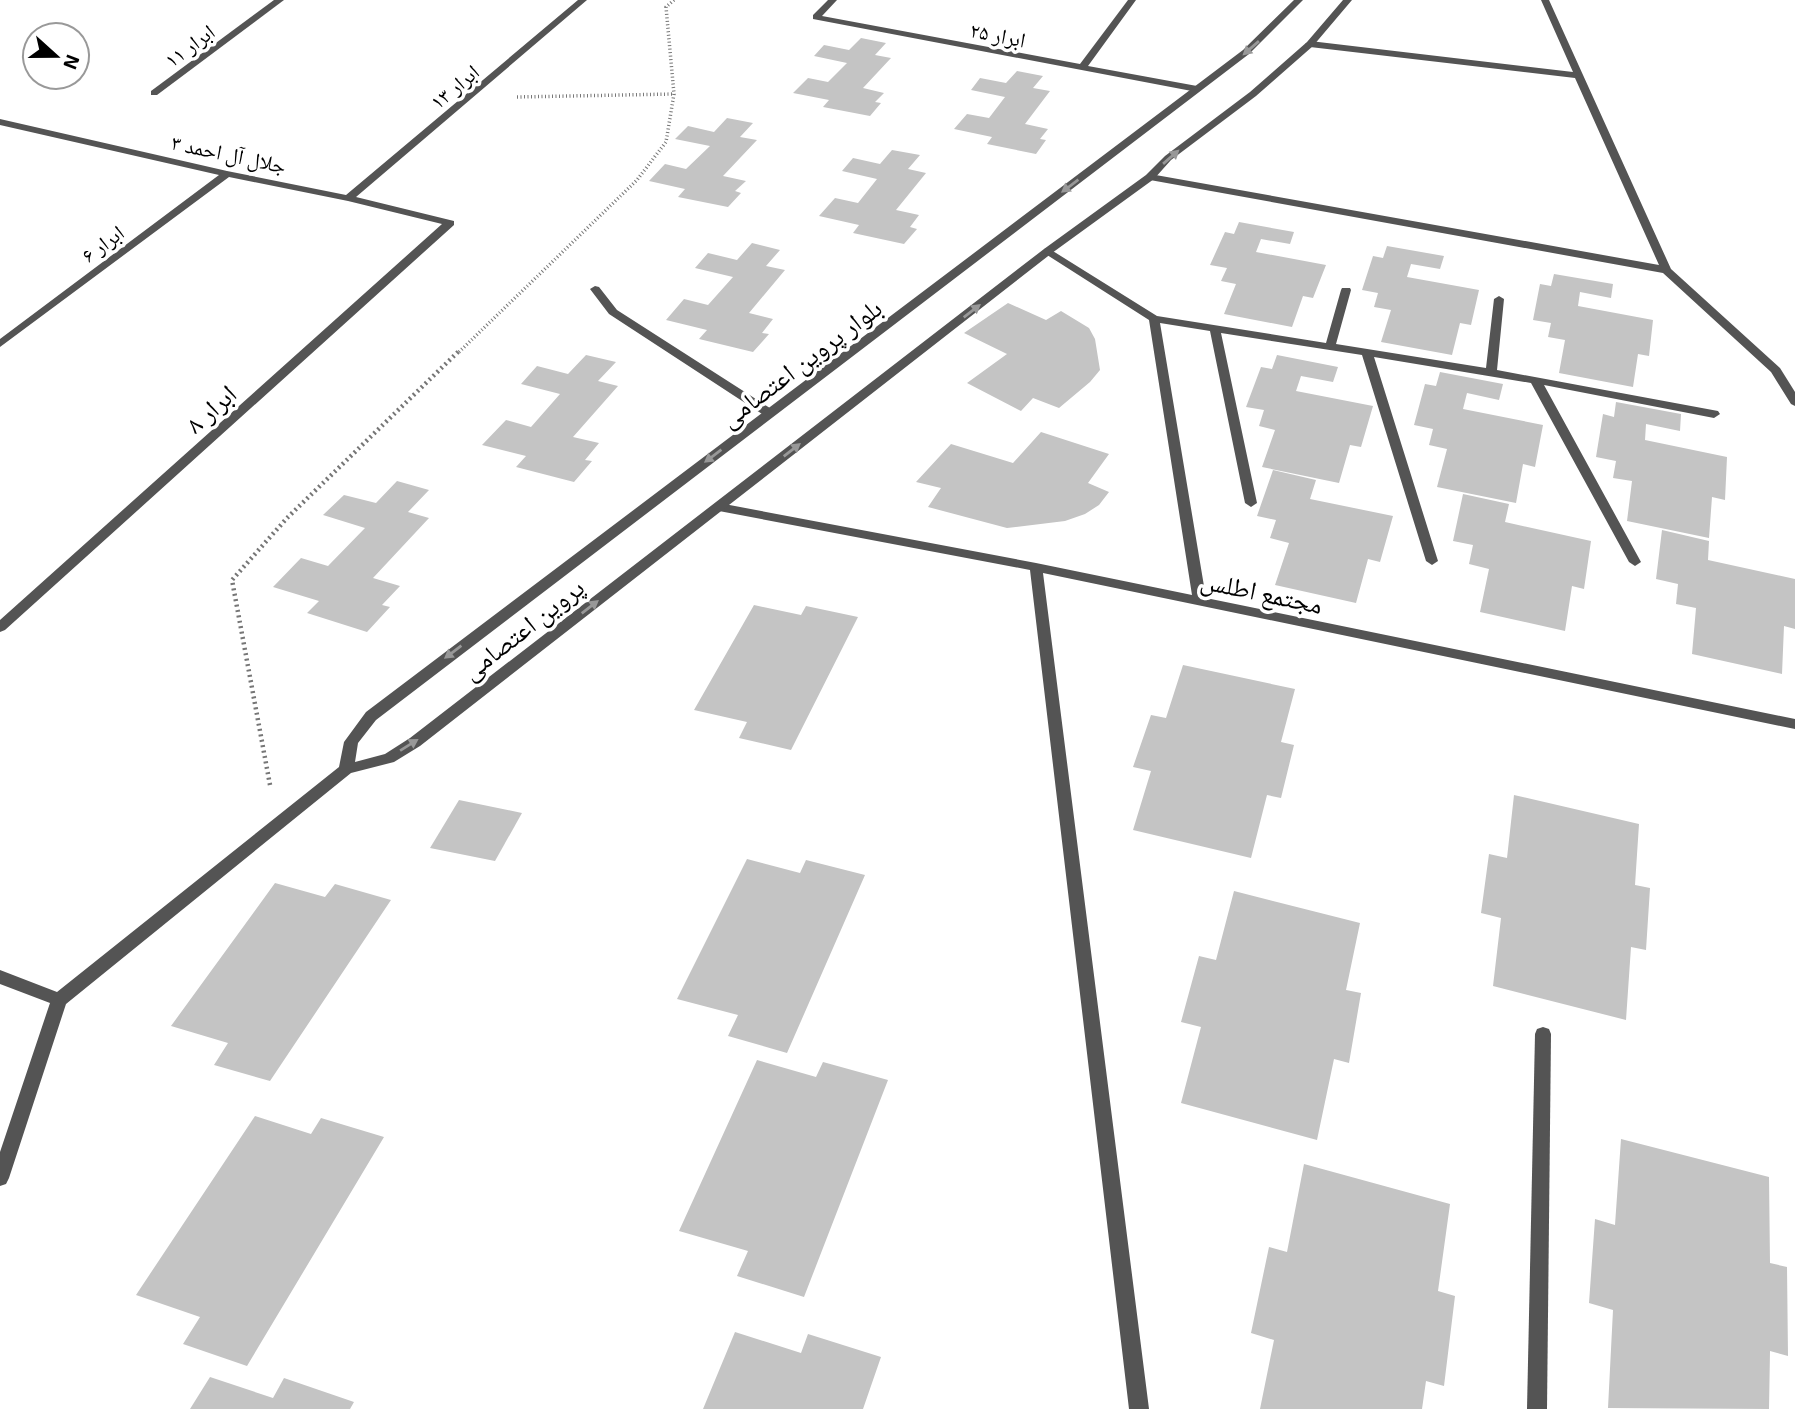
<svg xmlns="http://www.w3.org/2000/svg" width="1795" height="1409" font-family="'Exo 2','Noto Naskh Arabic',sans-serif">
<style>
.building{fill:#c4c4c4}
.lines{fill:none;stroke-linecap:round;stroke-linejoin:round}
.path-far1{stroke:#767676;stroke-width:3.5;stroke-dasharray:1 2.5;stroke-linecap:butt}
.path{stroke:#767676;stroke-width:4.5;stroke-dasharray:2 3.5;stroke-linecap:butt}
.minor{fill:#545454;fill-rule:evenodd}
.tertiary{fill:#545454;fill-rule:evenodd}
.oneway{fill:#989898}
.labels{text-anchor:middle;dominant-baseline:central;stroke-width:7;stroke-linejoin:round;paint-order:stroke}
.far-street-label{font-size:21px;fill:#000;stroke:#fff}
.street-label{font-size:26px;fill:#000;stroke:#fff}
</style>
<rect width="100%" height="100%" fill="#fff"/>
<g class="building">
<path d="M861,38L886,43L875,55L891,58L863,88L884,93L875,102L881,103L870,116L823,107L829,100L793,93L808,78L828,82L847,63L814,56L824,45L849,50Z"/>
<path d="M1017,71L1043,76L1033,88L1050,91L1025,124L1048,129L1040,139L1046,140L1036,154L987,144L992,137L954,129L967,114L989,118L1005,97L971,90L980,78L1006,83Z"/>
<path d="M727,118L753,123L740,137L757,140L723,176L746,181L735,191L741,193L728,207L678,197L685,189L649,181L665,164L686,169L710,146L675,139L688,126L714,132Z"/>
<path d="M892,150L920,155L908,169L926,173L896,210L919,215L910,227L917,229L904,244L853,233L859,225L819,216L835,198L858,203L877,179L842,171L853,158L880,164Z"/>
<path d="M1239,222L1294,232L1290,244L1261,239L1256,252L1326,265L1313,298L1303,296L1292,327L1224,314L1236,284L1221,281L1227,268L1210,265L1225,232L1234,234Z"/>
<path d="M752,243L780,250L766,266L785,270L749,313L773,319L762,333L769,334L753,352L699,339L707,330L666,320L684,299L708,305L733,277L695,268L708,253L737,260Z"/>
<path d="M1387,246L1444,256L1440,269L1411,264L1407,277L1479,290L1471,325L1460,323L1452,355L1381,342L1391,310L1374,307L1378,293L1362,290L1373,256L1383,258Z"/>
<path d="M1554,274L1613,284L1611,298L1580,292L1578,306L1653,320L1649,356L1638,354L1633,387L1559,373L1565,340L1548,337L1551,323L1533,320L1540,284L1551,286Z"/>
<path d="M1008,303L1046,320L1061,311L1089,328L1095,339L1100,370L1090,382L1059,408L1033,398L1021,411L967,383L1007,354L964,333Z"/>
<path d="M586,355L616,362L598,381L618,386L573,437L599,443L585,460L592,461L574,482L516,467L526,456L482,445L506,420L531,427L560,394L521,384L537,366L568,374Z"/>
<path d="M1277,355L1338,367L1333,382L1301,376L1296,391L1373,406L1361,447L1350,445L1339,483L1262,467L1275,430L1259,426L1264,410L1246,407L1261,367L1272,369Z"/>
<path d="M1440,372L1503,384L1499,400L1467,393L1463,409L1543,425L1535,467L1523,464L1516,503L1437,487L1447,449L1429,445L1433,429L1414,425L1425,384L1436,386Z"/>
<path d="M1616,402L1681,414L1680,431L1646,424L1645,440L1727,457L1725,500L1712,497L1709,538L1627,521L1632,481L1613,478L1616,461L1596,457L1603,414L1614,417Z"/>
<path d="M1041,432L1109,454L1088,483L1109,492L1099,505L1085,514L1065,521L1007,528L928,507L941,488L916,482L951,444L1013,463Z"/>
<path d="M1273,470L1316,480L1310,499L1393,516L1380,562L1368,559L1356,603L1275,585L1289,543L1270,538L1276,520L1257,516Z"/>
<path d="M397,481L429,490L408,512L429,518L373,578L400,586L382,605L390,607L367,632L307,613L319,601L273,587L301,558L328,566L365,528L323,515L344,495L376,503Z"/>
<path d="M1463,494L1509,504L1505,522L1591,541L1584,589L1572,586L1565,631L1480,612L1489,569L1469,564L1473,545L1453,541Z"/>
<path d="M1662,530L1709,541L1708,560L1795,579V629L1784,626L1782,674L1692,654L1696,608L1676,604L1678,584L1656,579Z"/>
<path d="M754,605L801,615L806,606L858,617L791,750L739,738L747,722L694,710Z"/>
<path d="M1183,665L1295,689L1281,742L1294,745L1281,798L1267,795L1251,858L1133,830L1151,771L1133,767L1151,715L1166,718Z"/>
<path d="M1514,795L1639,824L1635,885L1650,888L1646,950L1631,947L1626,1020L1493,986L1501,918L1481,913L1489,854L1507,858Z"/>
<path d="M459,800L522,813L495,861L430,848Z"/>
<path d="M747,859L800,873L806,860L865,875L787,1053L728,1036L738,1015L677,999Z"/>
<path d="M275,883L325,897L335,884L391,900L270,1081L214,1065L228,1043L171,1026Z"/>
<path d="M1234,891L1360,923L1346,990L1361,993L1349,1063L1334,1059L1317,1140L1181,1103L1201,1027L1181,1022L1199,956L1216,960Z"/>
<path d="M757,1060L816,1077L823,1062L888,1080L804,1297L737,1276L748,1251L679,1231Z"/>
<path d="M255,1116L311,1134L321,1118L384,1137L247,1366L183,1344L200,1317L136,1295Z"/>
<path d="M1621,1139L1769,1177L1770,1263L1787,1267L1788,1356L1770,1351L1769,1409L1608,1408L1613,1310L1589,1303L1595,1219L1615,1225Z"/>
<path d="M1304,1164L1450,1204L1438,1291L1455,1296L1444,1386L1426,1381L1422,1409H1260L1274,1340L1251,1333L1269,1247L1287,1252Z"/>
<path d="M735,1332L801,1353L808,1334L881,1357L863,1409H703Z"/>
<path d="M210,1377L273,1398L284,1378L354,1402L350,1409H190Z"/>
</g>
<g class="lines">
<g class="path-far1">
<path d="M517,97L674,94"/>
<path d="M459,352L637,180L666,142L674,94L666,7L674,0"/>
</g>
<path class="path" d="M270,785L232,580L287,518L460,350"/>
<g class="minor">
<path d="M274,0H284L157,95H151V91Z"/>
<path d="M578,0H587L356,197L454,221V225L5,630L0,632V620L442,224L348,201L229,177L0,347V339L219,175L0,125V119L227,171L346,195Z"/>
<path d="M828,0H837L822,16L1080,64L1128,0H1136L1088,66L1197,86L1202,89L1197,92L813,19V15Z"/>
<path d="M1541,0H1549L1671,269L1780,368L1795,392V406L1791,404L1771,372L1663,273L1150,180L1145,177L1150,174L1659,265L1575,78L1310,47L1305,44L1310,41L1573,72Z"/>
<path d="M1048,248L1157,316L1326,343L1341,290L1342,288H1350L1351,290L1336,344L1486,368L1494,299L1499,296L1504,299L1497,370L1718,411L1720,414L1714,418L1544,385L1641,562L1635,566L1629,562L1531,383L1374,357L1438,561L1432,565L1426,561L1362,355L1221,333L1257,503L1251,507L1245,503L1210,331L1160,323L1206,598L1795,719V729L1043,573L1149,1409H1129L1030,570L719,511L713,507L719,503L1036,563L1192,595L1149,320L1044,253V249Z"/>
<path d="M595,286L599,287L617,310L773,410V416H765L609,314L590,289Z"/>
<path d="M1543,1027L1549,1029L1551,1034L1547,1409H1527L1535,1034L1537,1029Z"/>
</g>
<path class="tertiary" d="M1294,0H1303L1249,54L376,720L358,743L355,762L385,754L410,738L1044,249L1146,175L1165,156L1250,92L1307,42L1343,0H1352L1313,46L1256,96L1171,160L1154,179L1052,253L420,746L394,762L351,773L66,1004L9,1178L6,1184L0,1186V1152L50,1003L0,984V970L57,992L339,767L344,742L366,712L1243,50Z"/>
</g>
<defs><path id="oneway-solid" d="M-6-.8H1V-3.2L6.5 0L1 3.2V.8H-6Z" transform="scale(1.75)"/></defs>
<g class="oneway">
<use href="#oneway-solid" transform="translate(1251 48) rotate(139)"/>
<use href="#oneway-solid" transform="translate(1171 157) rotate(-41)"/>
<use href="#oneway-solid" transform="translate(1070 186) rotate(143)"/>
<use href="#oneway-solid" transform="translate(972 311) rotate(-38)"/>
<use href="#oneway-solid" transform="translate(792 450) rotate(-38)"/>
<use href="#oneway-solid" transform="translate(713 456) rotate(143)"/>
<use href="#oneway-solid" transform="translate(590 607) rotate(-38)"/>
<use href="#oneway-solid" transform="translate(453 652) rotate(143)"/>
<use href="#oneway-solid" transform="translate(409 745) rotate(-32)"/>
</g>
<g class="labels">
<g class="far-street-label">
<text transform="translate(998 34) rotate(11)">ابرار ۲۵</text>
<text transform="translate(189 45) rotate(-37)">ابرار ۱۱</text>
<text transform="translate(454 86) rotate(-40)">ابرار ۱۳</text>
<text transform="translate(229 153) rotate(12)">جلال آل احمد ۳</text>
<text transform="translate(102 243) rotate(-37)">ابرار ۶</text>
</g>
<g class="street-label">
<text transform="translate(800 362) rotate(-37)">بلوار پروین اعتصامی</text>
<text transform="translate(210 408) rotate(-42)">ابرار ۸</text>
<text transform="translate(1262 591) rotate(12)">مجتمع اطلس</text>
<text transform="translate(522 628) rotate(-38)">پروین اعتصامی</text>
</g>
</g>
<g transform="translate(56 56) rotate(111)"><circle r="33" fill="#ffffff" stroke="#999999" stroke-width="2"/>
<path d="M0-5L12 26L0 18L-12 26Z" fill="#000000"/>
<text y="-10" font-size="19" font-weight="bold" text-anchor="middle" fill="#000000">N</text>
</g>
</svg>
